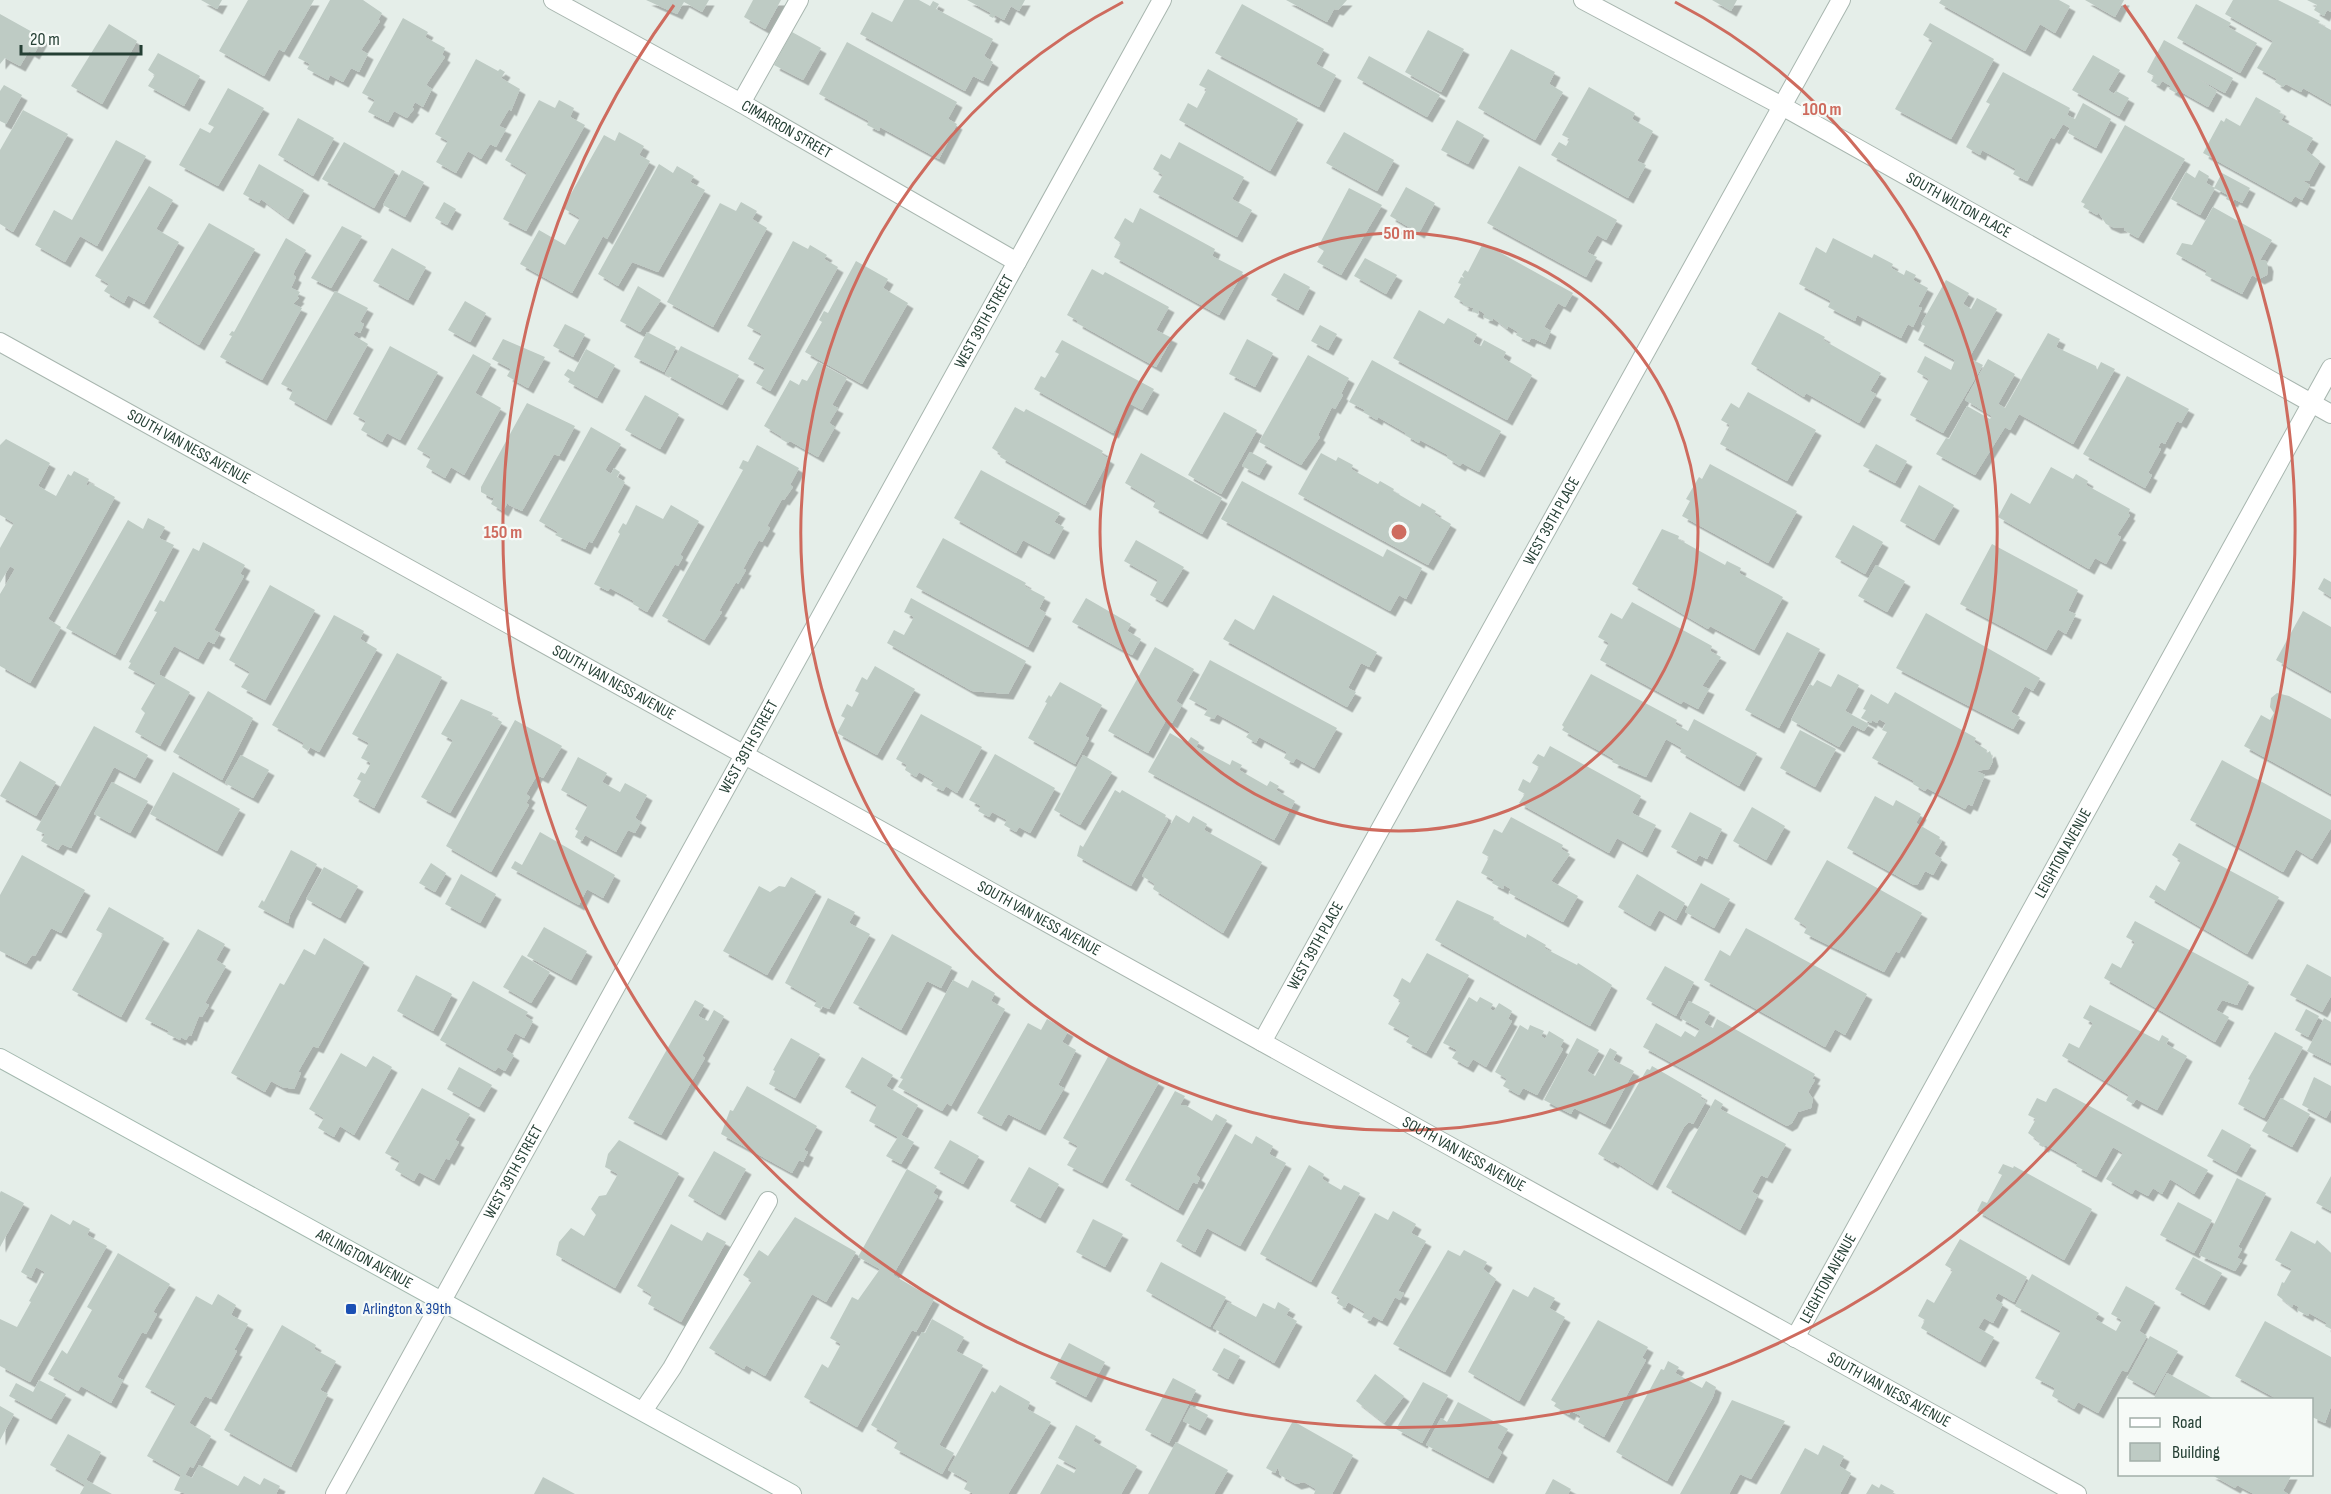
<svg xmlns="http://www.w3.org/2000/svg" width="2331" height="1494" font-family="'Sofia Sans Condensed',sans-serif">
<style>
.building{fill:#becbc4;filter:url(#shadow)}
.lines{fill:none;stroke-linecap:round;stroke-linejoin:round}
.service-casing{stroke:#a8b6af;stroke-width:20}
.minor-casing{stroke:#a8b6af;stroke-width:20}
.tertiary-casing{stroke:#a8b6af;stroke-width:20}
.secondary-casing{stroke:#a4b9af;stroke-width:20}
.service{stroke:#fff;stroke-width:18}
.minor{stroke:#fff;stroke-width:18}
.tertiary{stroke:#fff;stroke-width:18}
.secondary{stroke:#fff;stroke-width:18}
.ring{fill:none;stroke:#ce6b5e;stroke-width:3}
.transit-dot{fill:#1a4fb4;stroke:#f6faf7;stroke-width:2}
.labels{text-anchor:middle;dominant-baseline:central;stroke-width:4.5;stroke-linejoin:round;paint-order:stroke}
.street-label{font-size:16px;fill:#253f34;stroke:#f6faf7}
.transit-label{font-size:16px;fill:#164399;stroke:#f6faf7;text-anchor:start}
.centre{fill:#ce6b5e;stroke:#f6faf7;stroke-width:3}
.ring-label{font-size:18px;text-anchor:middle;font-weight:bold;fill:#ce6b5e;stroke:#f6faf7;stroke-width:4.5;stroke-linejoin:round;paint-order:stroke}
</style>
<defs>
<filter id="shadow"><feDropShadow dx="5.5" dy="5.5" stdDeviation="0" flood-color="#0004"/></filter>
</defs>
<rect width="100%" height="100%" fill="#e5eee9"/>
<g class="building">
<path d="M201,0H222L217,9Z"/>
<path d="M248,0H314L284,52L279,49L264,76L219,51Z"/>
<path d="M330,0H363L382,13L378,20L380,21L361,50L368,54L359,72L351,68L343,82L330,75L328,80L307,69L310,64L298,58Z"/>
<path d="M646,0H709L702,12L684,2L677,14Z"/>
<path d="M753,0H781L765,29L744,17Z"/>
<path d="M904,0H919L930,6L933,1L939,4L936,9L993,39L984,56L993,62L983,81L973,76L965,91L860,34L872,12L892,22Z"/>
<path d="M967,0H1025L1019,11L1011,6L1004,20L995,15L993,18L989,16L991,13Z"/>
<path d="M1286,0H1347L1338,10L1334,9L1327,22Z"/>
<path d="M1712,0H1737L1731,11Z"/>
<path d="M1941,0H2059L2070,6L2055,33L2040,24L2025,51L1939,3Z"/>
<path d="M2085,0H2124L2115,17Z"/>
<path d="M2233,0H2278L2320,21L2318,23L2331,30V104L2303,88L2301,92L2286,84L2283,87L2275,82L2277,79L2257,68L2273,41L2225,14Z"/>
<path d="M2307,0H2331V12L2327,10L2324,16L2314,10L2317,5Z"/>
<path d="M1242,4L1324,49L1316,64L1336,75L1319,107L1215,53Z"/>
<path d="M2196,4L2231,23L2228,27L2257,43L2240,73L2177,38Z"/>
<path d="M0,14L43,38L34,54L29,51L20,66L5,58L0,64Z"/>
<path d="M403,18L428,32L425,37L445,48L442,55L445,57L426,85L432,89L423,107L415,102L412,108L414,109L407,118L394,111L388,122L368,112L375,100L362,93Z"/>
<path d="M1930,23L1994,59L1951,139L1895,109L1933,41L1923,35Z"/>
<path d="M109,24L137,41L102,104L71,86Z"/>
<path d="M1428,30L1464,49L1441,92L1405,72Z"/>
<path d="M792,32L821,48L803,80L774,65Z"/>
<path d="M2164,40L2233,78L2225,93L2197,78L2217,91L2208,107L2178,90L2176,93L2169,89L2171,86L2162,81L2159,86L2151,81L2154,76L2147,72Z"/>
<path d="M847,42L957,102L948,119L957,124L939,159L880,127L879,131L867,125L869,121L819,94Z"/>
<path d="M1511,49L1555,72L1549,84L1563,92L1535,140L1478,108Z"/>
<path d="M158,53L200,76L184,106L148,86L155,75L148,70Z"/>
<path d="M2093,55L2120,70L2108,90L2114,94L2116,91L2129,98L2119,116L2072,90Z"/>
<path d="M1369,56L1440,95L1427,117L1357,78Z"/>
<path d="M476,59L498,71L500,69L505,72L501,78L520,89L511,111L509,109L499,126L506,129L496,147L490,144L481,159L468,151L456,173L436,162L448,141L435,134Z"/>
<path d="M1208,69L1298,119L1270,171L1179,120L1188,103L1197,108L1207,89L1199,85Z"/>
<path d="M2003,72L2070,108L2067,115L2075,119L2083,103L2111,119L2096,148L2068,133L2070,128L2063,124L2054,139L2051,137L2027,181L2013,174L2016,169L1982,150L1980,155L1966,147L1990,104L1986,102Z"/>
<path d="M4,85L22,95L6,124L0,121V91Z"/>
<path d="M1589,87L1635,113L1632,119L1653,131L1637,161L1646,165L1628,198L1551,155L1559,142L1566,146L1570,139L1562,135Z"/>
<path d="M228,88L264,108L218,186L179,165L200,128L210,133L214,127L208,124Z"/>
<path d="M2256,97L2281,111L2279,113L2284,116L2281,120L2313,138L2306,150L2320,161L2309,181H2303L2310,185L2302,200L2295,196L2291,202L2203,153L2221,120L2224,122L2226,118L2240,126Z"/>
<path d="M539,100L555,108L559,100L574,108L570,117L585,125L526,231L503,219L527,173L505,160Z"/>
<path d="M23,110L68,134L13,232L0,224V150Z"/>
<path d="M298,118L334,138L313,176L278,155Z"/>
<path d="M1457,120L1484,135L1468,164L1441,150Z"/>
<path d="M2125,125L2185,159L2138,238L2124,230L2125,227L2115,228L2106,224L2098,212L2097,215L2083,207L2085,204L2081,202Z"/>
<path d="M619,132L644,146L639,155L650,161L607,239L603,236L572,293L520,264L539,230L565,245L580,218L563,208L604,135L615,141Z"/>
<path d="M1344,132L1394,160L1377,191L1326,163Z"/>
<path d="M116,140L146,156L97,246L80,236L65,262L35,245L54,210L72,220Z"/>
<path d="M344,142L395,171L374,208L322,179Z"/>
<path d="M1179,142L1244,177L1232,199L1252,210L1237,237L1153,192L1163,175L1153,169L1161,154L1170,159Z"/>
<path d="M259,164L304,190L288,219L261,199L259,203L243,194Z"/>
<path d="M659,164L673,173L677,166L694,176L690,182L705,190L658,272L632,262L618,286L598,274Z"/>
<path d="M1519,166L1617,220L1606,240L1597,235L1587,252L1597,257L1586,277L1487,223Z"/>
<path d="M402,170L424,182L405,217L383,205Z"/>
<path d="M2199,170L2209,176L2206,183L2215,188L2200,215L2171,199L2186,172L2195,178Z"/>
<path d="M2222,173L2250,188L2242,203L2234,199L2232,202L2226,199L2228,195L2214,188Z"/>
<path d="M149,186L173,200L156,229L179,242L144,304L128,295L124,303L104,291L109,284L95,276Z"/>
<path d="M1406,187L1435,203L1419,233L1390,216Z"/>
<path d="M1349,188L1382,205L1341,275L1317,262L1324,251L1318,247Z"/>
<path d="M444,202L456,209L447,225L435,218Z"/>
<path d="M741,202L757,211L752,219L767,228L713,327L667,302L720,203L736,211Z"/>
<path d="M2213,207L2272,240L2260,260L2266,261L2268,266L2267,275L2259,279L2252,275L2242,294L2205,275L2207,271L2176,254L2182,243L2192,245Z"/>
<path d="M1140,208L1215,249L1212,256L1243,272L1219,315L1114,257L1121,243L1114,238L1125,218L1133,223Z"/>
<path d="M209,223L255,249L199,345L153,317Z"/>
<path d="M342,226L362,236L331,288L311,278Z"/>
<path d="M286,238L306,250L295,270L293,275L296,277L291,288L300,292L297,297L299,298L293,304L302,308L262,380L220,357L232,336L229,335L232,331L234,332Z"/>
<path d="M1833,238L1872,258L1874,254L1893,264L1891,268L1904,275L1906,270L1916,275L1913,280L1928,288L1918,307L1922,308L1913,327L1908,324L1901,338L1857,315L1855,321L1828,307L1831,301L1799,284L1816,247L1826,253Z"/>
<path d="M793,241L808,249L810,245L827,255L824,259L838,267L770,391L756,383L765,368L748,359L762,334L747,326Z"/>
<path d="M1483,243L1573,293L1565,307L1558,303L1544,327L1551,331L1545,344L1535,339L1531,338L1529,342L1516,335L1518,332L1508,326L1507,329L1493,318L1492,321L1483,317L1485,314L1479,310L1478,314L1472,311L1474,308L1462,305L1464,303L1454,297L1461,284L1458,283L1461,277L1464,278L1462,275L1465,270L1468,272Z"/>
<path d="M392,248L426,267L408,300L373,281Z"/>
<path d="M1365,258L1397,275L1386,294L1354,276Z"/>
<path d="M856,261L888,279L883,288L908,303L862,384L805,352L822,322L819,320L824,311L828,313Z"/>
<path d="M1092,269L1103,275L1105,272L1169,307L1156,330L1172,338L1156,367L1077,323L1078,321L1067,315Z"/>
<path d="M1284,273L1310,287L1298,310L1271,295Z"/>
<path d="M1946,280L1969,293L1963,304L1971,309L1977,298L1997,309L1969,358L1983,365L1943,433L1910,415L1929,379L1917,372L1925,356L1951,370L1955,360L1918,340L1925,326L1921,324Z"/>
<path d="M638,286L661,300L640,332L620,321Z"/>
<path d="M335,291L368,308L360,322L364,324L360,333L356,331L353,335L368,344L326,420L289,399L293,390L281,384Z"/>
<path d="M465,301L486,313L470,342L448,330Z"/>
<path d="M1419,310L1444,324L1448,318L1477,334L1473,342L1481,346L1484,340L1506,352L1503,358L1532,375L1507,420L1393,358Z"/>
<path d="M1779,312L1825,337L1823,340L1881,373L1870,391L1876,394L1859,423L1806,393L1804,397L1751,364Z"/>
<path d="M565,324L585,334L573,357L553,346Z"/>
<path d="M1320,325L1337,334L1328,350L1311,341Z"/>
<path d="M647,332L676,347L664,372L634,357Z"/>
<path d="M2048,333L2060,339L2056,347L2096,366L2097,370L2101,362L2115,369L2073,444L2019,414L2010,430L2005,427L1975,475L1936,454L1946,438L1949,439L1967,406L1990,419L1992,416L1965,400L1988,359L2015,374L1998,404L2005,408Z"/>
<path d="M503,339L545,357L528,388L507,376L511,369L492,359Z"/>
<path d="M1247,339L1273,353L1255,387L1229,374Z"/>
<path d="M1062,340L1154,389L1142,410L1129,403L1113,433L1034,389L1041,376L1045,378L1059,354L1055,352Z"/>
<path d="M390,346L438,372L400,440L387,433L382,442L361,430L366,421L353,414Z"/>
<path d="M681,346L739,375L722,405L665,374Z"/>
<path d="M586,349L615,365L597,398L568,382L570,379L564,375L568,369L574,372Z"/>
<path d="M473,354L491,364L475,393L501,408L464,475L451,467L445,478L426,467L431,457L417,449Z"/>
<path d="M1308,355L1349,378L1341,394L1343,395L1335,409L1332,407L1318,435L1320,437L1301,465L1259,442Z"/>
<path d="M1372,360L1501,431L1479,472L1462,463L1460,466L1447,458L1448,455L1420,440L1419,443L1405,435L1406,433L1378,417L1377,420L1363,412L1365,410L1349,402Z"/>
<path d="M818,362L847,378L832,405L838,408L829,423L835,427L818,457L790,441L788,443L781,439L782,437L764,426L790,380L799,385L802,379L807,381Z"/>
<path d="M2127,376L2189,409L2181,423L2177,421L2165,444L2161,442L2158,448L2161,449L2148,473L2152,475L2145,488L2083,454Z"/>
<path d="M1748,392L1816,430L1787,481L1720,444L1730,425L1721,420L1731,403L1739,408Z"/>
<path d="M645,395L679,414L660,449L625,430Z"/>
<path d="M527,403L575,426L559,456L554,454L522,511L509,505L508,502L503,511L491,504L495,496L492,498L481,492V487Z"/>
<path d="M1015,407L1024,412L1026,409L1054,424L1103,451L1101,454L1109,459L1085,505L1000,457L1001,454L992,448Z"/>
<path d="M1224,412L1257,430L1221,494L1188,475Z"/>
<path d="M591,427L621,444L605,470L611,474L614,468L620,472L617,477L625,482L592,543L589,541L585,549L555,535L558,532L539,521Z"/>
<path d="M6,439L50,463L38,486L56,496L68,474L71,476L74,471L89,479L86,485L88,486L90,483L115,497L48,619L61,627L30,683L0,666V594L15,569L10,566L0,583V548L14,523L0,515V445Z"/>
<path d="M1876,444L1907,461L1895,483L1863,466Z"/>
<path d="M757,445L799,468L790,485L793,487L784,500L782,499L767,526L770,528L762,542L759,540L743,569L746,570L738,584L736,582L719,611L722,612L704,640L662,616L743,470L739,468L743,460L748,462Z"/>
<path d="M1250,452L1267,461L1259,475L1242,466Z"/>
<path d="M1141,453L1222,498L1202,534L1153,507L1156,501L1125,483Z"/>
<path d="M1321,453L1336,461L1338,457L1353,465L1351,469L1378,484L1380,481L1394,489L1393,491L1420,507L1422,503L1436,511L1434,514L1451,524L1428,565L1298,494Z"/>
<path d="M1710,464L1797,511L1768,563L1682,516L1690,501L1686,499L1699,477L1702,479Z"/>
<path d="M2051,467L2073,479L2076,474L2088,481L2086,485L2130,509L2128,514L2130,515L2117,535L2121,537L2106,564L2095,558L2089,569L1998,517L2011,493L2030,504Z"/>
<path d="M981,470L1060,513L1054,522L1064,527L1049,554L1023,540L1016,553L954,518Z"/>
<path d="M1242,481L1383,557L1387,549L1422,568L1406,599L1399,595L1390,611L1221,519Z"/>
<path d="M1919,485L1954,505L1934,540L1900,521Z"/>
<path d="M636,505L663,519L671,505L699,521L680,555L683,557L678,566L675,564L647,612L633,604L634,601L610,588L608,591L594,584L620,534L618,532L623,523L626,525Z"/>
<path d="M148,518L165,527L159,538L174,545L115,655L66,628L128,520L143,529Z"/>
<path d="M1853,525L1883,542L1865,574L1835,557Z"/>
<path d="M1662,529L1679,536L1678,539L1725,565L1727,561L1741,568L1739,573L1783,597L1754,650L1710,626L1708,629L1632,584Z"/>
<path d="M943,538L1026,583L1024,586L1045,597L1039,609L1046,613L1028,647L916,587Z"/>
<path d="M1136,540L1184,567L1162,602L1150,595L1158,580L1124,561Z"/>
<path d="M203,542L245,565L240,574L244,576L214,630L220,633L214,644L208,641L198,659L174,646L159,672L160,675L190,692L160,746L135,732L145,713L141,709L156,683L128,668L131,663L129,662L157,612L154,611L160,600L164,602L193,548L199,551Z"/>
<path d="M1992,544L2078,590L2068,611L2076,614L2066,634L2058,629L2046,650L1960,604Z"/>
<path d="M1876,565L1905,581L1887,612L1858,596Z"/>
<path d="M2324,578L2331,582V597L2318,589Z"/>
<path d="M270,585L315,610L265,700L241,687L250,672L229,660Z"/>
<path d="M1273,595L1377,652L1369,667L1361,663L1348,688L1356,692L1347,707L1223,639L1235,619L1254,630Z"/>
<path d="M911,598L1026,661L1008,694L972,691L887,643L894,630L904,635L914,617L904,612Z"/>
<path d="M1086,598L1131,624L1127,631L1141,639L1132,655L1072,622Z"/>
<path d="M1632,602L1712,646L1710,651L1721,657L1702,686L1709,689L1698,709L1683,701L1681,704L1600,660L1609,643L1598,637L1611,613L1622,619Z"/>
<path d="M2303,611L2331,627V691L2276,660Z"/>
<path d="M1926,613L2040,678L2033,691L2025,686L2011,712L2020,717L2013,729L1896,668Z"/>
<path d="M334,615L364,631L360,639L377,649L319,752L310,747L308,751L302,747L304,743L272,725Z"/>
<path d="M1787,632L1820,649L1779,728L1745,710Z"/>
<path d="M1155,647L1194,669L1176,701L1182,705L1172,723L1166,720L1148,753L1108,731Z"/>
<path d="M397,653L442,677L374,808L353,796L361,781L357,779L361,772L365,774L371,763L361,758L369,743L352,734Z"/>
<path d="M1210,660L1337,728L1314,768L1296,758L1293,763L1284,758L1287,752L1259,737L1256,743L1246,737L1250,732L1217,714L1214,719L1204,715L1208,709L1189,699Z"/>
<path d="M875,666L915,689L877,755L837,733L845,718L841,716L847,704L852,707L859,693L855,691L862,677L867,680Z"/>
<path d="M1591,674L1677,720L1675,724L1688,731L1694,719L1757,753L1739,786L1680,752L1682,748L1666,739L1646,777L1612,762L1614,759L1562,730L1564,727L1562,725Z"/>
<path d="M1838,674L1859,685L1845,711L1869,724L1864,731L1852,725L1839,747L1791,720L1810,684L1813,686L1817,680L1831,687Z"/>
<path d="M1060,682L1102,705L1085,736L1089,738L1075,764L1028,738L1047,703L1045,702L1049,695L1051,697Z"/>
<path d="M208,691L253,718L222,780L173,752Z"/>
<path d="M1895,692L1976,738L1974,742L1987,750L1986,754L1990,751L1993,761L1989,769L1976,771L1985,775L1972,806L1968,804L1965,809L1927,788L1925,791L1913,784L1914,781L1872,758L1887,732L1882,730L1886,723L1879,719L1877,723L1872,720L1871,723L1861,718L1866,710L1863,709L1871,694L1888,704Z"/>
<path d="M2277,693L2289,696L2331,719V794L2244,746L2261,715L2270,720L2274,713L2270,707L2271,698Z"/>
<path d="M461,699L493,713L491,716L502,722L450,813L421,797L453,740L441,734Z"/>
<path d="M921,714L982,747L957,793L946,786L943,791L931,785L934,781L919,772L916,777L905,770L907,765L896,759Z"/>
<path d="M515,720L562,746L543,778L537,775L526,794L530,797L526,803L529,805L491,872L446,846Z"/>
<path d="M94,726L148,755L135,778L114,767L71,848L62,844L58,850L41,841L45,834L36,830Z"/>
<path d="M1800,730L1836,749L1815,787L1780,768Z"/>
<path d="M1170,733L1187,743L1191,737L1199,742L1196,747L1230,765L1232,760L1242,765L1239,770L1267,786L1270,781L1279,786L1276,790L1295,801L1274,840L1148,772Z"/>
<path d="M1550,746L1641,796L1632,813L1656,825L1642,852L1617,838L1609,853L1519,803L1525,794L1518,790L1523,779L1530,783L1539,767L1532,763L1538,754L1544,757Z"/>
<path d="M995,754L1055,788L1030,833L1019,827L1016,832L1004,825L1007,820L992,812L989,817L978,811L981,806L969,800Z"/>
<path d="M241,755L269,770L253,798L225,783Z"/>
<path d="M1083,755L1112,772L1080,825L1054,810Z"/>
<path d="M578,757L607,773L602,782L620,792L625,783L647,795L635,818L641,822L635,833L628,830L616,852L585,835L582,841L575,837L578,831L575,829L588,805L561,790Z"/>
<path d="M2222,760L2331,820V828L2312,859L2296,849L2283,872L2190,820Z"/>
<path d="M20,761L56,782L36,816L0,796Z"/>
<path d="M173,772L240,809L217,851L150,814Z"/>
<path d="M112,782L148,801L130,833L94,814Z"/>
<path d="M1115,790L1120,793L1122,790L1166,815L1165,817L1168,820L1131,886L1077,856L1080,845L1083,847Z"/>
<path d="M1875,796L1893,806L1896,800L1921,814L1916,823L1940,837L1939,839L1942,841L1934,854L1942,859L1933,875L1925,871L1918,884L1914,885L1847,848Z"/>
<path d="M1752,807L1785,826L1766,860L1733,841Z"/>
<path d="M1690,812L1722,829L1707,859L1699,855L1696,861L1671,847Z"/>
<path d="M1176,815L1189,823L1193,816L1207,824L1204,830L1262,862L1223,933L1153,889L1155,884L1142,876Z"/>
<path d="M1511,817L1563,845L1561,849L1570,854L1551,881L1578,896L1563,922L1509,893L1511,889L1504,885L1503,889L1492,883L1494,880L1481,873L1489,857L1482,853L1494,829L1502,833Z"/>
<path d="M540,832L615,875L603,898L587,889L579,905L511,868L515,861L522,865Z"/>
<path d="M2179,843L2279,897L2247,954L2149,897L2156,885L2165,891L2181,861L2172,855Z"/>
<path d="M291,850L317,864L290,915L288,923L258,907L262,900L264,902Z"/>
<path d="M22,855L85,890L61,933L51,928L35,956L32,955L26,964L0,951V895Z"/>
<path d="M1827,860L1922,913L1899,953L1896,951L1884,972L1804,933L1807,927L1794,919Z"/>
<path d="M431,863L446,873L435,892L419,883Z"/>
<path d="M324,867L358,886L340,918L306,899Z"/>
<path d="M461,874L496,894L480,923L445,904Z"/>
<path d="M1637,874L1685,903L1676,920L1659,910L1650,926L1618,907Z"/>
<path d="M791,877L816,891L767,975L723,951L759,886L770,892L779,886L785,887Z"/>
<path d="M1701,883L1730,899L1714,928L1685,912Z"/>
<path d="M828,898L855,912L849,923L870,934L829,1009L822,1006L821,1009L814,1006L817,1001L785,983Z"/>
<path d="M1457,900L1494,917L1493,920L1526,938L1527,934L1546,945L1544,948L1577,965L1578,963L1612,985L1590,1026L1435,940Z"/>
<path d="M109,907L164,938L121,1017L72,990L103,934L96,930Z"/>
<path d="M2135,921L2249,982L2237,1005L2222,1000L2216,1010L2229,1017L2215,1042L2104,978L2112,963L2121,968L2135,942L2126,937Z"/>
<path d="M544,927L587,951L571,980L527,956Z"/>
<path d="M1746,928L1867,994L1845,1035L1835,1029L1825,1047L1704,980L1720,950L1730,956Z"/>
<path d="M198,929L225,944L216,960L226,966L205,1003L209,1005L202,1017L199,1016L191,1036L189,1035L186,1040L181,1037L180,1040L167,1034L169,1031L145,1019Z"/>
<path d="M892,934L952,967L941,988L927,981L901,1030L853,1003Z"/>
<path d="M324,938L364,962L318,1048L313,1046L298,1072L301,1073L294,1089L282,1087L271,1081L265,1092L231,1073L280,983L284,985L304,949L315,955Z"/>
<path d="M1427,953L1469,975L1426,1053L1406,1042L1410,1036L1388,1024L1401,1001L1393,996L1402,978L1410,983Z"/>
<path d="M522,955L550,972L531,1003L503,987Z"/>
<path d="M2307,964L2331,977V996L2322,1012L2290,995Z"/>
<path d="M1665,966L1694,982L1676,1016L1646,999Z"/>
<path d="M416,975L452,994L433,1031L397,1011Z"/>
<path d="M953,980L968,988L972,980L995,993L991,1001L1005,1009L951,1106L947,1103L942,1111L898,1087L903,1079L900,1078Z"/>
<path d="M473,981L528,1012L525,1016L533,1021L524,1038L515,1033L506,1050L514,1055L505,1071L498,1067L495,1071L440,1040Z"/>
<path d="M1469,997L1477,1002L1480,997L1493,1004L1490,1009L1494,1011L1499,1003L1512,1011L1508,1019L1512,1021L1486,1067L1473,1059L1468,1067L1452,1058L1457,1050L1443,1043Z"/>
<path d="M695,1000L704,1005L698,1016L708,1021L714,1010L724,1016L702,1056L705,1058L661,1135L628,1118Z"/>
<path d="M1689,1001L1710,1012L1704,1023L1713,1028L1717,1019L1815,1074L1812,1079L1815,1080L1808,1092L1813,1099L1811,1108L1798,1112L1792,1123L1787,1126L1643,1047L1656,1023L1681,1037L1685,1031L1695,1037L1700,1029L1680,1018Z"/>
<path d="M2090,1005L2159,1041L2162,1035L2169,1039L2166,1044L2187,1056L2157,1110L2136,1099L2133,1104L2126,1100L2129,1095L2062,1056L2069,1043L2079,1048L2093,1023L2083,1018Z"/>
<path d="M2306,1009L2319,1016L2308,1037L2295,1030Z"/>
<path d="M2324,1018L2331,1022V1063L2307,1051Z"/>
<path d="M1047,1019L1068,1031L1062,1042L1076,1050L1058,1085L1064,1088L1040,1130L1008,1114L1001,1126L977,1113L1028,1023L1041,1030Z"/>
<path d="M1520,1025L1528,1030L1530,1025L1544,1031L1541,1036L1545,1039L1549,1031L1564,1040L1560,1047L1563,1049L1537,1095L1523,1088L1519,1095L1503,1086L1507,1079L1495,1072Z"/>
<path d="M2275,1032L2303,1047L2264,1118L2238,1104L2250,1080L2248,1079Z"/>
<path d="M791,1038L820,1054L795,1098L769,1084L775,1071L773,1070Z"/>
<path d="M1577,1038L1599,1050L1587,1071L1595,1076L1610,1048L1617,1052L1613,1060L1634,1071L1605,1124L1574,1108L1571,1114L1544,1100Z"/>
<path d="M341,1053L366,1067L373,1056L392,1067L354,1135L340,1126L334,1137L318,1128L324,1118L309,1109Z"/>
<path d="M1109,1055L1159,1082L1102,1183L1067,1165L1078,1146L1063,1138Z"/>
<path d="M862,1057L893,1075L886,1086L918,1105L901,1135L914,1142L901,1164L886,1156L898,1137L869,1121L877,1105L845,1087Z"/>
<path d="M1652,1066L1702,1095L1700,1098L1706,1101L1693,1124L1689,1122L1684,1127L1652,1185L1614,1161L1613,1163L1598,1154L1647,1069L1650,1070Z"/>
<path d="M459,1067L492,1085L479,1107L447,1089Z"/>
<path d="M2314,1077L2331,1086V1109L2326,1118L2302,1105Z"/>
<path d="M747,1086L817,1126L804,1150L808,1152L803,1162L799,1160L792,1173L721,1134L730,1110L733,1111Z"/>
<path d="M422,1088L470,1114L455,1140L459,1142L449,1160L446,1158L434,1180L419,1172L414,1181L395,1170L400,1161L385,1153Z"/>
<path d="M2056,1088L2208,1170L2194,1194L2170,1179L2162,1194L2153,1188L2148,1196L2135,1189L2132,1194L2106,1179L2123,1153L2113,1147L2096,1177L2076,1166L2078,1163L2045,1145L2043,1147L2039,1145L2040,1142L2028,1133L2036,1119L2028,1115L2037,1098L2046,1102L2053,1089Z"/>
<path d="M1175,1091L1185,1096L1180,1105H1185L1212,1121L1216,1114L1227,1120L1196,1175L1200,1178L1197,1184L1193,1182L1178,1210L1125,1180Z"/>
<path d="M2281,1098L2310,1114L2292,1147L2262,1131Z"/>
<path d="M1715,1099L1723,1104L1720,1109L1786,1144L1767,1178L1761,1175L1752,1192L1758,1195L1740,1230L1666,1187Z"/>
<path d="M2222,1129L2251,1145L2236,1172L2207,1156Z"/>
<path d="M1235,1134L1252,1144L1256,1136L1273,1146L1269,1154L1286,1163L1240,1246L1207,1228L1195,1252L1176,1241Z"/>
<path d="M619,1140L679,1173L615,1288L556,1255L559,1242L571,1228L584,1236L596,1215L591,1209L599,1196L606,1195L618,1174L605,1167L608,1154Z"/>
<path d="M950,1140L979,1156L963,1184L934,1168Z"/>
<path d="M714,1151L746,1169L720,1215L688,1196Z"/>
<path d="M2003,1164L2013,1168L2014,1166L2092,1209L2064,1260L1977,1211L1982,1201L1987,1203L2002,1175L1998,1173Z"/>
<path d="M1309,1165L1324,1174L1322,1179L1341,1190L1344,1185L1360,1193L1311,1282L1260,1254Z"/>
<path d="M1029,1167L1059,1184L1040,1218L1010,1201Z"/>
<path d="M907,1169L937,1186L933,1193L938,1196L893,1275L934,1299L916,1332L912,1330L857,1427L804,1397L822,1364L828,1368L841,1344L830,1338L852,1297L858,1300L880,1269L858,1257Z"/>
<path d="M2331,1176V1211L2316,1203Z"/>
<path d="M2237,1178L2266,1193L2238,1247L2242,1249L2237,1258L2242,1260L2235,1271L2199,1255Z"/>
<path d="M1,1191L24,1203L0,1247V1193Z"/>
<path d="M2178,1202L2212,1220L2194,1253L2160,1235Z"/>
<path d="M1393,1211L1416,1224L1411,1233L1426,1241L1398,1291L1404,1293L1400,1300L1395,1297L1382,1321L1373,1316L1370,1321L1362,1317L1365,1312L1348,1302L1345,1308L1337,1303L1340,1298L1331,1293L1375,1213L1388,1220Z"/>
<path d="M51,1214L70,1225L73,1220L90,1229L87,1235L107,1246L30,1382L0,1366V1319L17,1327L31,1302L29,1301L45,1272L36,1267L31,1278L21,1272Z"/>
<path d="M795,1217L856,1252L826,1302L812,1294L765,1376L746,1365L744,1369L709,1348L752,1281L743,1275L759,1250L768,1256Z"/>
<path d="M1093,1219L1123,1234L1105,1267L1076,1252Z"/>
<path d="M671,1224L702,1241L707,1232L726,1242L681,1322L648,1304L652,1295L637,1286Z"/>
<path d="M2291,1231L2315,1244L2317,1240L2331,1253V1329L2325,1326L2327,1323L2309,1313L2308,1316L2297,1310L2299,1307L2293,1304L2292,1307L2277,1295L2282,1282L2284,1283L2292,1269L2275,1260Z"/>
<path d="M1960,1239L2027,1277L2014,1302L1998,1293L1995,1299L2003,1304L1993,1323L1984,1318L1978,1328L1994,1337L1980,1362L1921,1328L1925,1320L1918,1316L1927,1299L1934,1303L1953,1270L1945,1265Z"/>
<path d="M1448,1250L1460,1256L1464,1250L1487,1262L1483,1269L1496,1279L1445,1372L1393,1344Z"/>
<path d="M118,1253L170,1284L153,1312L157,1314L146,1334L142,1332L117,1377L123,1380L111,1403L81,1386L78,1391L48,1374L62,1350L67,1354L92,1310L87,1307Z"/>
<path d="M2193,1257L2222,1273L2204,1305L2175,1289Z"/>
<path d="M1161,1262L1226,1297L1210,1327L1146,1291Z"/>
<path d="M2032,1274L2099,1313L2095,1319L2116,1331L2122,1320L2111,1314L2126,1286L2155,1302L2139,1331L2147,1336L2127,1372L2122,1370L2098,1413L2078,1402L2074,1409L2052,1396L2055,1388L2035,1378L2061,1331L2015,1306Z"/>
<path d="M1534,1287L1555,1298L1549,1308L1565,1317L1519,1401L1468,1372L1513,1289L1528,1297Z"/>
<path d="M218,1294L236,1305L231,1315L248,1324L234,1350L237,1351L211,1399L205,1396L189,1423L211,1436L193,1468L190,1466L185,1475L192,1478L199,1465L238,1486L244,1476L260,1485L264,1478L280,1486L276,1494H187L174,1490L181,1475L147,1456L176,1404L145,1387L196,1296L212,1305Z"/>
<path d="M1228,1302L1256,1317L1263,1303L1275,1309L1278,1302L1290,1309L1286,1315L1297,1321L1274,1363L1213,1328Z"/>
<path d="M932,1319L964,1337L956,1351L983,1365L939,1445L954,1453L942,1474L894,1448L898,1441L871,1425L922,1332L925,1333Z"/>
<path d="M1598,1320L1648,1347L1642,1358L1646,1360L1604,1437L1578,1422L1581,1416L1571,1411L1569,1415L1554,1406L1556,1403L1551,1400Z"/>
<path d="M2265,1321L2331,1357V1406L2325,1423L2312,1417V1400H2279L2235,1376Z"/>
<path d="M282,1325L316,1345L314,1349L336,1361L320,1390L328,1394L291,1467L224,1430Z"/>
<path d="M2150,1336L2178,1351L2154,1393L2127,1378Z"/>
<path d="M1069,1343L1105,1362L1086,1397L1050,1378Z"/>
<path d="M1224,1348L1240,1356L1228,1379L1212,1370Z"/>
<path d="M1668,1361L1679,1367L1675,1373L1702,1388L1706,1381L1716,1387L1713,1397L1667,1481L1616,1452L1661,1369L1664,1370Z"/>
<path d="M2167,1373L2216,1400H2153Z"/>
<path d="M1375,1374L1404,1396L1384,1423L1356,1401Z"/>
<path d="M1173,1378L1196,1390L1169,1443L1145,1430Z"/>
<path d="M39,1380L66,1394L51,1419L9,1396L16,1383L33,1392Z"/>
<path d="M1423,1382L1448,1395L1422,1443L1396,1429Z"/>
<path d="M1000,1385L1030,1402L1027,1409L1051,1422L1008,1494H974L964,1489L968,1481L948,1470L992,1391L995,1393Z"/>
<path d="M1732,1400L1785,1421L1751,1479L1740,1474L1729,1494H1680Z"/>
<path d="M1458,1402L1508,1429L1497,1448L1502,1452L1488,1478L1426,1445L1441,1418L1447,1422Z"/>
<path d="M0,1406L14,1414L0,1440Z"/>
<path d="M1191,1406L1208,1415L1200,1430L1183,1421Z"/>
<path d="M1293,1421L1353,1455L1332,1494H1314L1316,1489L1304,1482L1296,1484L1280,1475L1278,1467L1275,1473L1266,1468Z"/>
<path d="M1076,1425L1096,1436L1093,1441L1137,1466L1121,1494H1040L1057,1464L1074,1473L1077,1468L1058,1458Z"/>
<path d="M68,1434L101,1452L86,1480L112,1494H80L85,1485L50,1465Z"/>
<path d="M1176,1442L1228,1470L1214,1494H1148Z"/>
<path d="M1823,1445L1844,1456L1839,1466L1851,1473L1840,1494H1780L1805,1448L1818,1455Z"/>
<path d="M2210,1474H2292L2283,1491L2288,1494H2254L2237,1485L2235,1488Z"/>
<path d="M543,1477L575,1494H534Z"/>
<path d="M1553,1479L1571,1489L1568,1494H1545Z"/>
<path d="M1872,1484L1879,1488L1881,1484L1894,1491L1892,1494H1866Z"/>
</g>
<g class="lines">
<g class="service-casing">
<g id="service">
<path d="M741,103L799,0"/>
<path d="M643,1411L672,1368L768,1201"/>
</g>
</g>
<g class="minor-casing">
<g id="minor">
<path id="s1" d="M553,0L741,103L1017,262"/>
<path id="s2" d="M1583,0L1782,106L2331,414"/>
<path id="s3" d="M0,342L2077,1494"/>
<path id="s4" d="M1262,1042L1841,0"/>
<path id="s5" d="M1795,1338L2331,368"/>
</g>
</g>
<g class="tertiary-casing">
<g id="tertiary">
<path id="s6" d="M335,1494L1162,0"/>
</g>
</g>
<g class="secondary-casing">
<g id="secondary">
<path id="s7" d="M0,1058L792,1494"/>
</g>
</g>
<use href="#service" class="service"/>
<use href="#minor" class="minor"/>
<use href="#tertiary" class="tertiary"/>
<use href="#secondary" class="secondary"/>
</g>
<g class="ring">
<circle cx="1399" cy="532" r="299"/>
<path d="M1675 2A598 598 0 1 1 1123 2"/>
<path d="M2124 5A896 896 0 1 1 674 5"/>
</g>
<rect class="transit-dot" x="345" y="1303" width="12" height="12" rx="3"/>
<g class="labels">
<g class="street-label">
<text stroke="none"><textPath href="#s1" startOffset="267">CIMARRON STREET</textPath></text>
<text stroke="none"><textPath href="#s2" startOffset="428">SOUTH WILTON PLACE</textPath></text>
<text stroke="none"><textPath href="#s6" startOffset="1340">WEST 39TH STREET</textPath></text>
<text stroke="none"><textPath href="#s3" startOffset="216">SOUTH VAN NESS AVENUE</textPath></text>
<text stroke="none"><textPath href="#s4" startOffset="596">WEST 39TH PLACE</textPath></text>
<text stroke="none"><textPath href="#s3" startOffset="702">SOUTH VAN NESS AVENUE</textPath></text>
<text stroke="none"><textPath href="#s6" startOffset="854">WEST 39TH STREET</textPath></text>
<text stroke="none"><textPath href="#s5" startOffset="554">LEIGHTON AVENUE</textPath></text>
<text stroke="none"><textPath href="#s3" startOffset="1188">SOUTH VAN NESS AVENUE</textPath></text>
<text stroke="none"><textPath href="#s4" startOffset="110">WEST 39TH PLACE</textPath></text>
<text stroke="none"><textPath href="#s3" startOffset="1674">SOUTH VAN NESS AVENUE</textPath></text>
<text stroke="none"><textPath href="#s6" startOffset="368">WEST 39TH STREET</textPath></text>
<text stroke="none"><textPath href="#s7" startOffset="416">ARLINGTON AVENUE</textPath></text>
<text stroke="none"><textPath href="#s5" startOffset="68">LEIGHTON AVENUE</textPath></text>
<text stroke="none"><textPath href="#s3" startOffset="2160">SOUTH VAN NESS AVENUE</textPath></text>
</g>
<g class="transit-label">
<text x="363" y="1309">Arlington &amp; 39th</text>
</g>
</g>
<circle cx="1399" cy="532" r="9" class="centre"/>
<g class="ring-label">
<text x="1822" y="115">100 m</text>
<text x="1399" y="239">50 m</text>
<text x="503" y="538">150 m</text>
</g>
<rect x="2118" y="1398" width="195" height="78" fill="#f6faf7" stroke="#a2afa9" stroke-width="1.5"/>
<rect x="2130" y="1418" width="30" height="9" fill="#ffffff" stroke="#a2afa9" stroke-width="1.5"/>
<text x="2172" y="1428" font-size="18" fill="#253f34">Road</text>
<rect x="2130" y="1443" width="30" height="18" fill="#becbc4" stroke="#a2afa9" stroke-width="1.5"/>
<text x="2172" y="1458" font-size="18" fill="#253f34">Building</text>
<path d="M21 45v9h120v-9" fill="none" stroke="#253f34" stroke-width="3"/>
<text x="30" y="45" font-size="18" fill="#253f34" stroke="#f6faf7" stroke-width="4.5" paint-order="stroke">20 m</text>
</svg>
